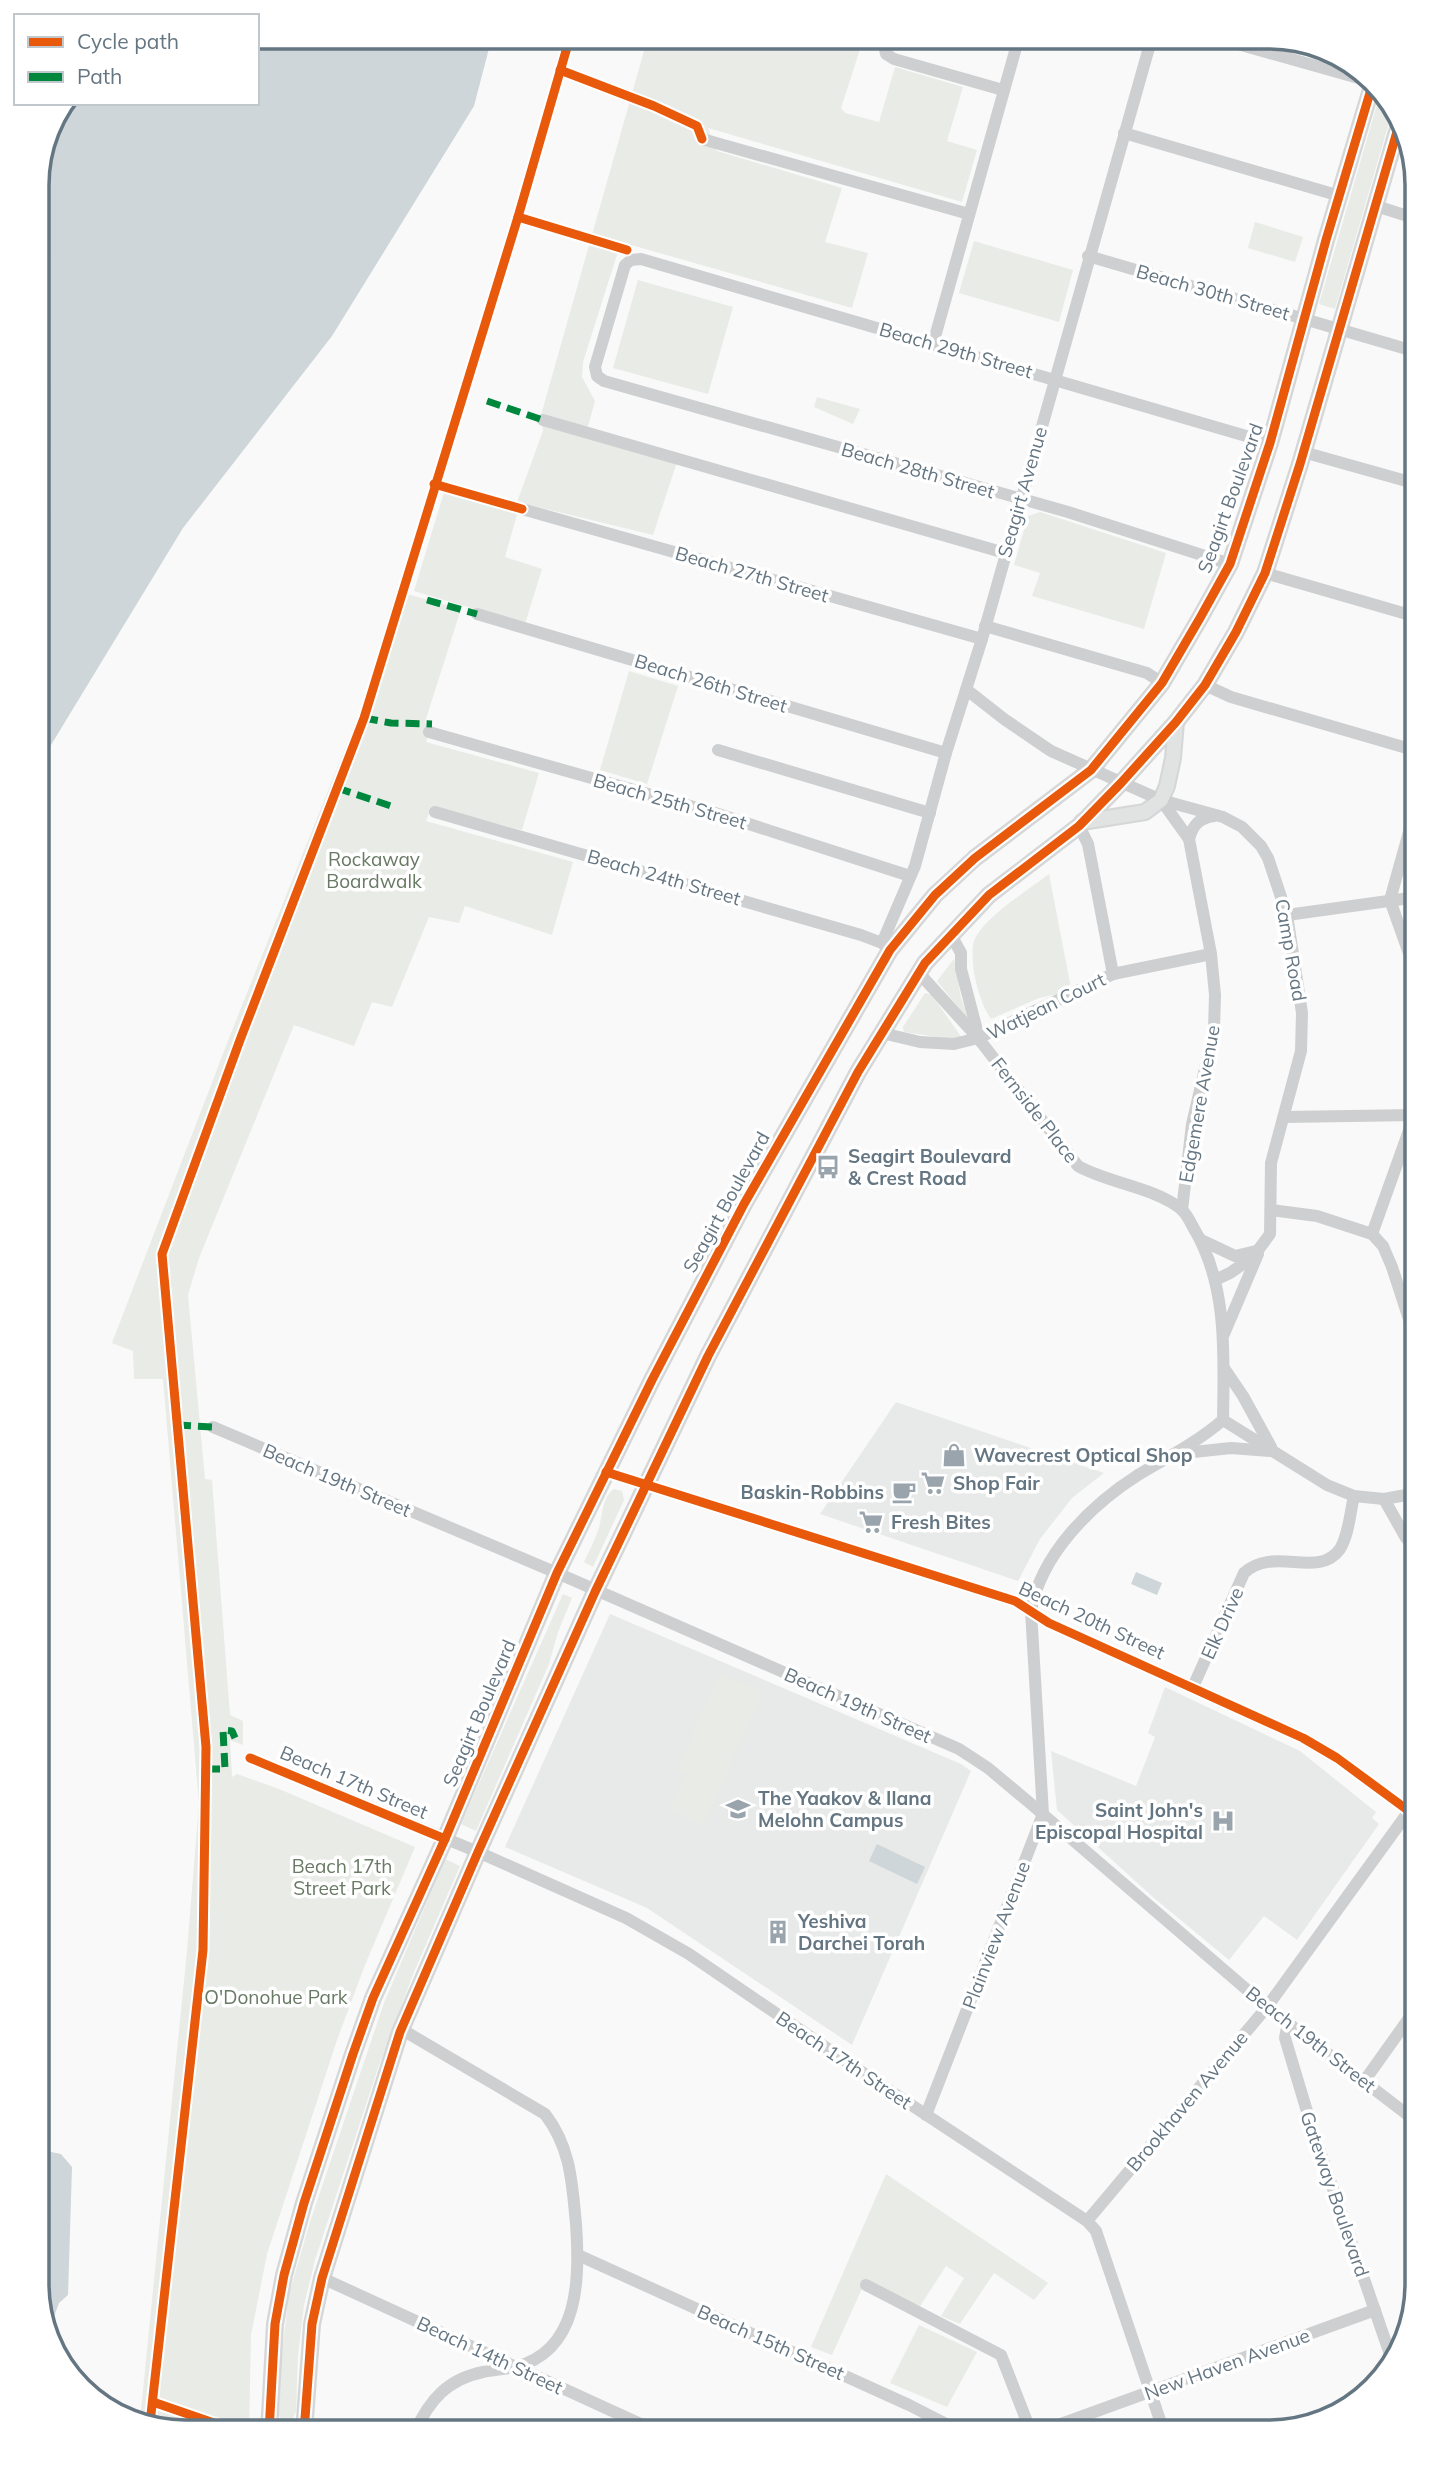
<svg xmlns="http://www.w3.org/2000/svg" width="1454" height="2469" font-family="Mulish,sans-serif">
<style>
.built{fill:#e8e9e9}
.green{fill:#e8ebe6}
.water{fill:#ced6d9}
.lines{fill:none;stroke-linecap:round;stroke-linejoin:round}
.major-casing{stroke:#d5d6d7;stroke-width:18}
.minor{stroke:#cecfd0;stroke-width:12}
.major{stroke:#e1e2e2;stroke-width:14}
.quiet{stroke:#00873e;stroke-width:7;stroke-dasharray:14 7;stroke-linecap:butt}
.cycleway-casing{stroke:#fff;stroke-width:13}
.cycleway{stroke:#e8590c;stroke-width:9}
.labels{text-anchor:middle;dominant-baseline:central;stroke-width:7;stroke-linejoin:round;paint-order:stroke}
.street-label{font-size:19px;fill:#657683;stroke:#fff}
.park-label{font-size:19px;fill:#687a64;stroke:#fff}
.poi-label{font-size:19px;font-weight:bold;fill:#657683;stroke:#fff;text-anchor:start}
.rim{fill:none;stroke:#657683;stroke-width:3.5}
</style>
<rect width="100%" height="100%" fill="#f9f9f9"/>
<g class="built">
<path d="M896,1402L1104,1473L1072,1498L1040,1539L1018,1581L820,1514Z"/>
<path d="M610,1614L961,1764L971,1771L852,2045L647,1908L505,1847Z"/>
<path d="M1165,1687L1300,1751L1376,1812L1372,1818L1379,1824L1297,1940L1264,1916L1229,1960L1154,1898L1057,1810L1051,1751L1136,1786L1155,1737L1148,1733Z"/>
</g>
<g class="green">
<path d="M648,37H864L841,108L845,113L879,122L895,67L963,87L947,141L977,150L962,202L708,128L717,151L842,188L825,242L868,253L852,308L621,242L583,362L582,377L595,401L587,430L541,415Z"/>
<path d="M1378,101L1389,104L1393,109L1335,309L1319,304Z"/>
<path d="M1255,222L1303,237L1295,262L1248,248Z"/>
<path d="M974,241L1073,270L1059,322L959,293Z"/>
<path d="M638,280L733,307L708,394L613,368Z"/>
<path d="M817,397L860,409L853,424L814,407Z"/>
<path d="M542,422L677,462L653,535L517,502L543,431Z"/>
<path d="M445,489L518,511L505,557L542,569L525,624L414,591Z"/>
<path d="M1040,512L1166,553L1144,629L1032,596L1040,573L1014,565L1028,516Z"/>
<path d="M396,591L461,609L425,722L429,732L426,742L539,773L522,830L431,808L426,821L573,862L552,935L465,906L459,923L429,917L392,1007L372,1002L354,1046L294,1025L199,1258L188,1295L205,1479L212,1480L230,1715L243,1721V1745L230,1740L232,1777L237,1774L279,1789L415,1847L365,1965L337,2040L267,2254L251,2335L249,2432H175L140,2420L187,1951L199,1804L163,1379H134L133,1351L112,1343L231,1033L360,711Z"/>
<path d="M629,671L678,686L647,784L600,770Z"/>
<path d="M1049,874L1070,983L1068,989L1062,993L1039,998L991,1019C982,1005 979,994 975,978C973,969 972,955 973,945C977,921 1030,889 1049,874Z"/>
<path d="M954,959L961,998L970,1022L937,981Z"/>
<path d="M925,993L932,995L964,1041L904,1032L903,1027Z"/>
<path d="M614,1489L622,1491L624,1500L593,1567L584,1562C589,1552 594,1541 598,1531C603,1516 601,1499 614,1489Z"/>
<path d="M563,1594L572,1598L558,1632L549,1664L476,1831L461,1824Z"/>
<path d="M720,1673L763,1692L703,1826L669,1811L685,1774L676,1770Z"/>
<path d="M445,1859L460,1866L414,1972L378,2068L315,2260L304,2305L298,2356L296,2412L292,2420H282L279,2416L281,2361L289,2294L310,2222L384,2003Z"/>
<path d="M886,2174L1048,2283L1034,2300L994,2273L960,2324L941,2316L964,2278L946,2266L919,2308L865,2282L832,2355L811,2347Z"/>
<path d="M919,2325L977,2352L947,2407L890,2383Z"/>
</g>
<g class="water">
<path d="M257,37H492L474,106L332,336L183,528L37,768V175L48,128L65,103H257Z"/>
<path d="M1136,1572L1162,1583L1157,1595L1131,1584Z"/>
<path d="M877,1844L925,1867L917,1884L869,1861Z"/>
<path d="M37,2149L61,2154L72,2167L68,2295L59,2303L48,2333L37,2284Z"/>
</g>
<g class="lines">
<g class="major-casing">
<g id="major">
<path d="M1082,822L1145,812L1161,800L1167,786L1173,758L1176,722"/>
<path d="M269,2432L275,2324L284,2275L304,2203L353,2054L373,1998L445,1839L557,1573L652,1380L744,1204L890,950L935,895L975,858L1091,770L1162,683L1200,618L1230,564L1270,443L1326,240L1372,86"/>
<path d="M304,2432L312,2324L322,2278L400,2032L478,1852L595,1592L708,1356L858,1072L925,963L989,895L1079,826L1121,783L1176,722L1205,685L1236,632L1265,573L1300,464L1401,118"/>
</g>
</g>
<g class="minor">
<path d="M882,37L886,54L894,59L1003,90"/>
<path d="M1213,37L1369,81"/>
<path d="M1124,133L1340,196"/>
<path d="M702,139L969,214"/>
<path d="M1376,206L1417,219"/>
<path d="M1088,256L1417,352"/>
<path d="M933,344L1019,37"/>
<path d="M543,420L1005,553"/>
<path d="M1303,452L1417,484"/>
<path d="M522,509L982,639"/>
<path d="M1230,564L1068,512L604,381L597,376L595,367L625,265L631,260L641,259L1270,443"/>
<path d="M1265,573L1417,617"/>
<path d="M477,614L946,753"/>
<path d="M985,626L1147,673L1162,683"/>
<path d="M1205,685L1231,697L1417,751"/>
<path d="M967,690L1004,719L1051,751L1161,800L1223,817L1242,827L1261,846L1268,858L1287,915L1302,1013L1301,1051L1271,1163L1270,1234L1253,1257L1230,1273L1215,1280"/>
<path d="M429,732L715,813L910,876"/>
<path d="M718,750L930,813"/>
<path d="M1161,800L1189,839L1211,954L1215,995L1214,1030L1192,1124L1182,1210"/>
<path d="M435,812L861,935L882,943L887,947"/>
<path d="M1079,826L1088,844L1113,974"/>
<path d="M1189,839C1193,825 1199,818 1214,816"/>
<path d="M1287,915L1417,897"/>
<path d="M951,935L961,953V969L978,1034"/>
<path d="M882,943L915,866L946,753L982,639L1152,37"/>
<path d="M919,973L978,1038L1078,1166C1108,1183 1156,1188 1181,1209C1186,1213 1190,1221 1193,1227C1228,1284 1224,1355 1223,1420"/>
<path d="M1417,976L1390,900L1417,803"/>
<path d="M882,1033L920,1042L954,1044L978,1038L1113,974L1211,954"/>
<path d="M1284,1117L1417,1115"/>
<path d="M1271,1210L1317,1216L1372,1234L1383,1246L1392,1267L1417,1344"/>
<path d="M1372,1234L1417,1108"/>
<path d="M1201,1240L1235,1256L1256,1251"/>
<path d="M1224,1334L1258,1254"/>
<path d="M1224,1368L1243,1396L1271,1447"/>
<path d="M1223,1420L1327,1485L1354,1496L1384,1499L1417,1493"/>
<path d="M213,1427L557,1573L959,1749L988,1768L1031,1804L1267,2007L1417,2122"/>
<path d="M1184,1453L1231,1448L1270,1451"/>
<path d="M606,1472L1015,1601L1049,1623L1303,1738L1337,1758L1417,1817"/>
<path d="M1384,1499L1406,1538L1417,1550"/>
<path d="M1193,1687L1244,1573C1274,1545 1318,1580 1340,1549C1349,1534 1350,1513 1354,1496"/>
<path d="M250,1758L478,1852L626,1918L689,1954L875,2081L1087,2221L1096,2231L1164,2432"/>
<path d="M1288,2022L1285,2038L1312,2128L1393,2363"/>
<path d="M401,2029L545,2114C571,2148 572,2183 576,2224C580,2277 580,2351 515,2367C505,2369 494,2370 483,2372C448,2379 429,2400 415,2432"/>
<path d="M1365,2080L1417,2007"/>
<path d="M926,2115L1043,1814L1031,1611C1041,1554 1091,1505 1138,1475C1168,1457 1196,1443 1223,1420"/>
<path d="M1087,2221L1267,2007L1409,1811"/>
<path d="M578,2255L909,2405L962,2432"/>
<path d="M322,2278L658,2432"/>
<path d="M866,2285L1001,2355L1031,2432"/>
<path d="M1039,2432L1375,2310"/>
</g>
<use href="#major" class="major"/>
<g class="quiet">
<path d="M487,401L543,420"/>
<path d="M427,600L477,614"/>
<path d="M364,718L391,723L432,724"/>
<path d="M337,788L394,807"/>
<path d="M177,1425L213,1427"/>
<path d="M206,1769H225L223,1730L232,1731L235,1738"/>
</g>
<g class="cycleway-casing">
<g id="cycleway">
<path d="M560,70L654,106L697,126L702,139"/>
<path d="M518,217L627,250"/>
<path d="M434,484L522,509"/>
<path d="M606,1472L1015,1601L1049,1623L1303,1738L1337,1758L1417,1817"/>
<path d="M250,1758L445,1839"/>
<path d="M153,2402L240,2432"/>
<path d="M150,2423L203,1950L206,1747L162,1254L240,1040L364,718L518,217L570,37"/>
<path d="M269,2432L275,2324L284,2275L304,2203L353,2054L373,1998L445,1839L557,1573L652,1380L744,1204L890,950L935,895L975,858L1091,770L1162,683L1200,618L1230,564L1270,443L1326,240L1372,86"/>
<path d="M304,2432L312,2324L322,2278L400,2032L478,1852L595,1592L708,1356L858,1072L925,963L989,895L1079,826L1121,783L1176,722L1205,685L1236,632L1265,573L1300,464L1401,118"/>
</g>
</g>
<use href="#cycleway" class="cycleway"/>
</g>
<defs>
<g id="bus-bare" transform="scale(1.89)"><path d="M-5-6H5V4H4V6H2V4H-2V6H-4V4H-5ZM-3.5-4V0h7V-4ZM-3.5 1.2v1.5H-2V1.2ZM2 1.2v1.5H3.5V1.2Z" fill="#99a4ac" stroke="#fff" stroke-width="2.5" paint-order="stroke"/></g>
<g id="shop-bare" transform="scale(1.89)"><path d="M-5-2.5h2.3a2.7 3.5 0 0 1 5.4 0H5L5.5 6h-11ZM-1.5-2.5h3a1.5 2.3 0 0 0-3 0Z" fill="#99a4ac" stroke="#fff" stroke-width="2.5" paint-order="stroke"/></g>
<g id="supermarket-bare" transform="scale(1.89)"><path d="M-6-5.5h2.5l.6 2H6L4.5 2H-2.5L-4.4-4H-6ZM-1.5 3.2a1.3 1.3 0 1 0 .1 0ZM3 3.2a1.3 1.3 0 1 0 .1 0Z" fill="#99a4ac" stroke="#fff" stroke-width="2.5" paint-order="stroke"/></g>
<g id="cafe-bare" transform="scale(1.89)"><path d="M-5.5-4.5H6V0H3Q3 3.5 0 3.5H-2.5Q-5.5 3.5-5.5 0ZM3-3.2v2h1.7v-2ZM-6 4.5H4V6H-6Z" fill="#99a4ac" stroke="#fff" stroke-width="2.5" paint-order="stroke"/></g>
<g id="school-bare" transform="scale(1.89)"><path d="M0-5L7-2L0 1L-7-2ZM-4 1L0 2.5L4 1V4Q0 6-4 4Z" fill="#99a4ac" stroke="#fff" stroke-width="2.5" paint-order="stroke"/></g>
<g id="hospital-bare" transform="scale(1.89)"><path d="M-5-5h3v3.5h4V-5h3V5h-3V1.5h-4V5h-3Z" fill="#99a4ac" stroke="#fff" stroke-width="2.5" paint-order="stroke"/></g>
<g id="building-bare" transform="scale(1.89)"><path d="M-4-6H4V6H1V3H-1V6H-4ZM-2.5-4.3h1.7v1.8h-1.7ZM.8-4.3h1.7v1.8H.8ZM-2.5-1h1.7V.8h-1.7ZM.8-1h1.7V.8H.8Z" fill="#99a4ac" stroke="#fff" stroke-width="2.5" paint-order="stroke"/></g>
</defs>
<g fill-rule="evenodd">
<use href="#bus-bare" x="828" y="1167"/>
<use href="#shop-bare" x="954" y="1455"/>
<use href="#supermarket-bare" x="933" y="1483"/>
<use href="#cafe-bare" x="904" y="1492"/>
<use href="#supermarket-bare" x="871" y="1522"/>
<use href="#school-bare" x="738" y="1809"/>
<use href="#hospital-bare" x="1223" y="1821"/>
<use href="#building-bare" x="778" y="1932"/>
</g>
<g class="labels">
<g class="street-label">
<text transform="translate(1213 292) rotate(16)">Beach 30th Street</text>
<text transform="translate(956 350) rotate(16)">Beach 29th Street</text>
<text transform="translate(918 470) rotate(16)">Beach 28th Street</text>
<text transform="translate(1022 492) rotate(-74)">Seagirt Avenue</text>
<text transform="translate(1230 498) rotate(-70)">Seagirt Boulevard</text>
<text transform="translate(752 574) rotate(16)">Beach 27th Street</text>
<text transform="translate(711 683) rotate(17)">Beach 26th Street</text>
<text transform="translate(670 801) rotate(16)">Beach 25th Street</text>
<text transform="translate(664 877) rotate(16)">Beach 24th Street</text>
<text transform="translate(1291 950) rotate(80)">Camp Road</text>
<text transform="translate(1046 1006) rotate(-26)">Watjean Court</text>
<text transform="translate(1199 1104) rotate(-80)">Edgemere Avenue</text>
<text transform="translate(1035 1110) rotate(52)">Fernside Place</text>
<text transform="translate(726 1202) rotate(-61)">Seagirt Boulevard</text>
<text transform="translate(337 1480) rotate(23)">Beach 19th Street</text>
<text transform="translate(1092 1620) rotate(25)">Beach 20th Street</text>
<text transform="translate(1222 1623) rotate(-66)">Elk Drive</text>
<text transform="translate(858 1705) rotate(24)">Beach 19th Street</text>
<text transform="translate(479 1713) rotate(-67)">Seagirt Boulevard</text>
<text transform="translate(354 1782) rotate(23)">Beach 17th Street</text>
<text transform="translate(996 1935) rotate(-69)">Plainview Avenue</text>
<text transform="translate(1311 2039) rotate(38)">Beach 19th Street</text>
<text transform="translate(844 2060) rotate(34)">Beach 17th Street</text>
<text transform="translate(1187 2101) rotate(-50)">Brookhaven Avenue</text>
<text transform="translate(1335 2194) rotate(71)">Gateway Boulevard</text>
<text transform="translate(771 2342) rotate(24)">Beach 15th Street</text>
<text transform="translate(490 2355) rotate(25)">Beach 14th Street</text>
<text transform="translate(1227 2364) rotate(-20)">New Haven Avenue</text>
</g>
<g class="park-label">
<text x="374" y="859">Rockaway<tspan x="374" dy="22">Boardwalk</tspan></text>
<text x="342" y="1866">Beach 17th<tspan x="342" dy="22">Street Park</tspan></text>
<text x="276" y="1997">O'Donohue Park</text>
</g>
<g class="poi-label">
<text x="848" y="1156">Seagirt Boulevard<tspan x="848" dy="22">&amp; Crest Road</tspan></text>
<text x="974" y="1455">Wavecrest Optical Shop</text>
<text x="953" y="1483">Shop Fair</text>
<text x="884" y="1492" text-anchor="end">Baskin-Robbins</text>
<text x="891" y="1522">Fresh Bites</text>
<text x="758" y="1798">The Yaakov &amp; Ilana<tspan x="758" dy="22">Melohn Campus</tspan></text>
<text x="1203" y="1810" text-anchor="end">Saint John's<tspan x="1203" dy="22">Episcopal Hospital</tspan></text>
<text x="798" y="1921">Yeshiva<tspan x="798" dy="22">Darchei Torah</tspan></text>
</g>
</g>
<path d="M0 0H1454V2469H0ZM185 49H1269A136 136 0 0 1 1405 185V2284A136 136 0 0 1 1269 2420H185A136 136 0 0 1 49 2284V185A136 136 0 0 1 185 49Z" fill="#fff" fill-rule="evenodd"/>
<path class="rim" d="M185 49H1269A136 136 0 0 1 1405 185V2284A136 136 0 0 1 1269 2420H185A136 136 0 0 1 49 2284V185A136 136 0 0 1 185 49Z"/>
<rect x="14" y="14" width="245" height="91" fill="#ffffff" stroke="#c1c8cd" stroke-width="2"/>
<rect x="28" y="37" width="35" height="10" fill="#e8590c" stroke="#c1c8cd" stroke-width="2"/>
<text x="77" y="49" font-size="21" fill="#657683">Cycle path</text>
<rect x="28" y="72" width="35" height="10" fill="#00873e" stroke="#c1c8cd" stroke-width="2"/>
<text x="77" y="84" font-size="21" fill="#657683">Path</text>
</svg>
